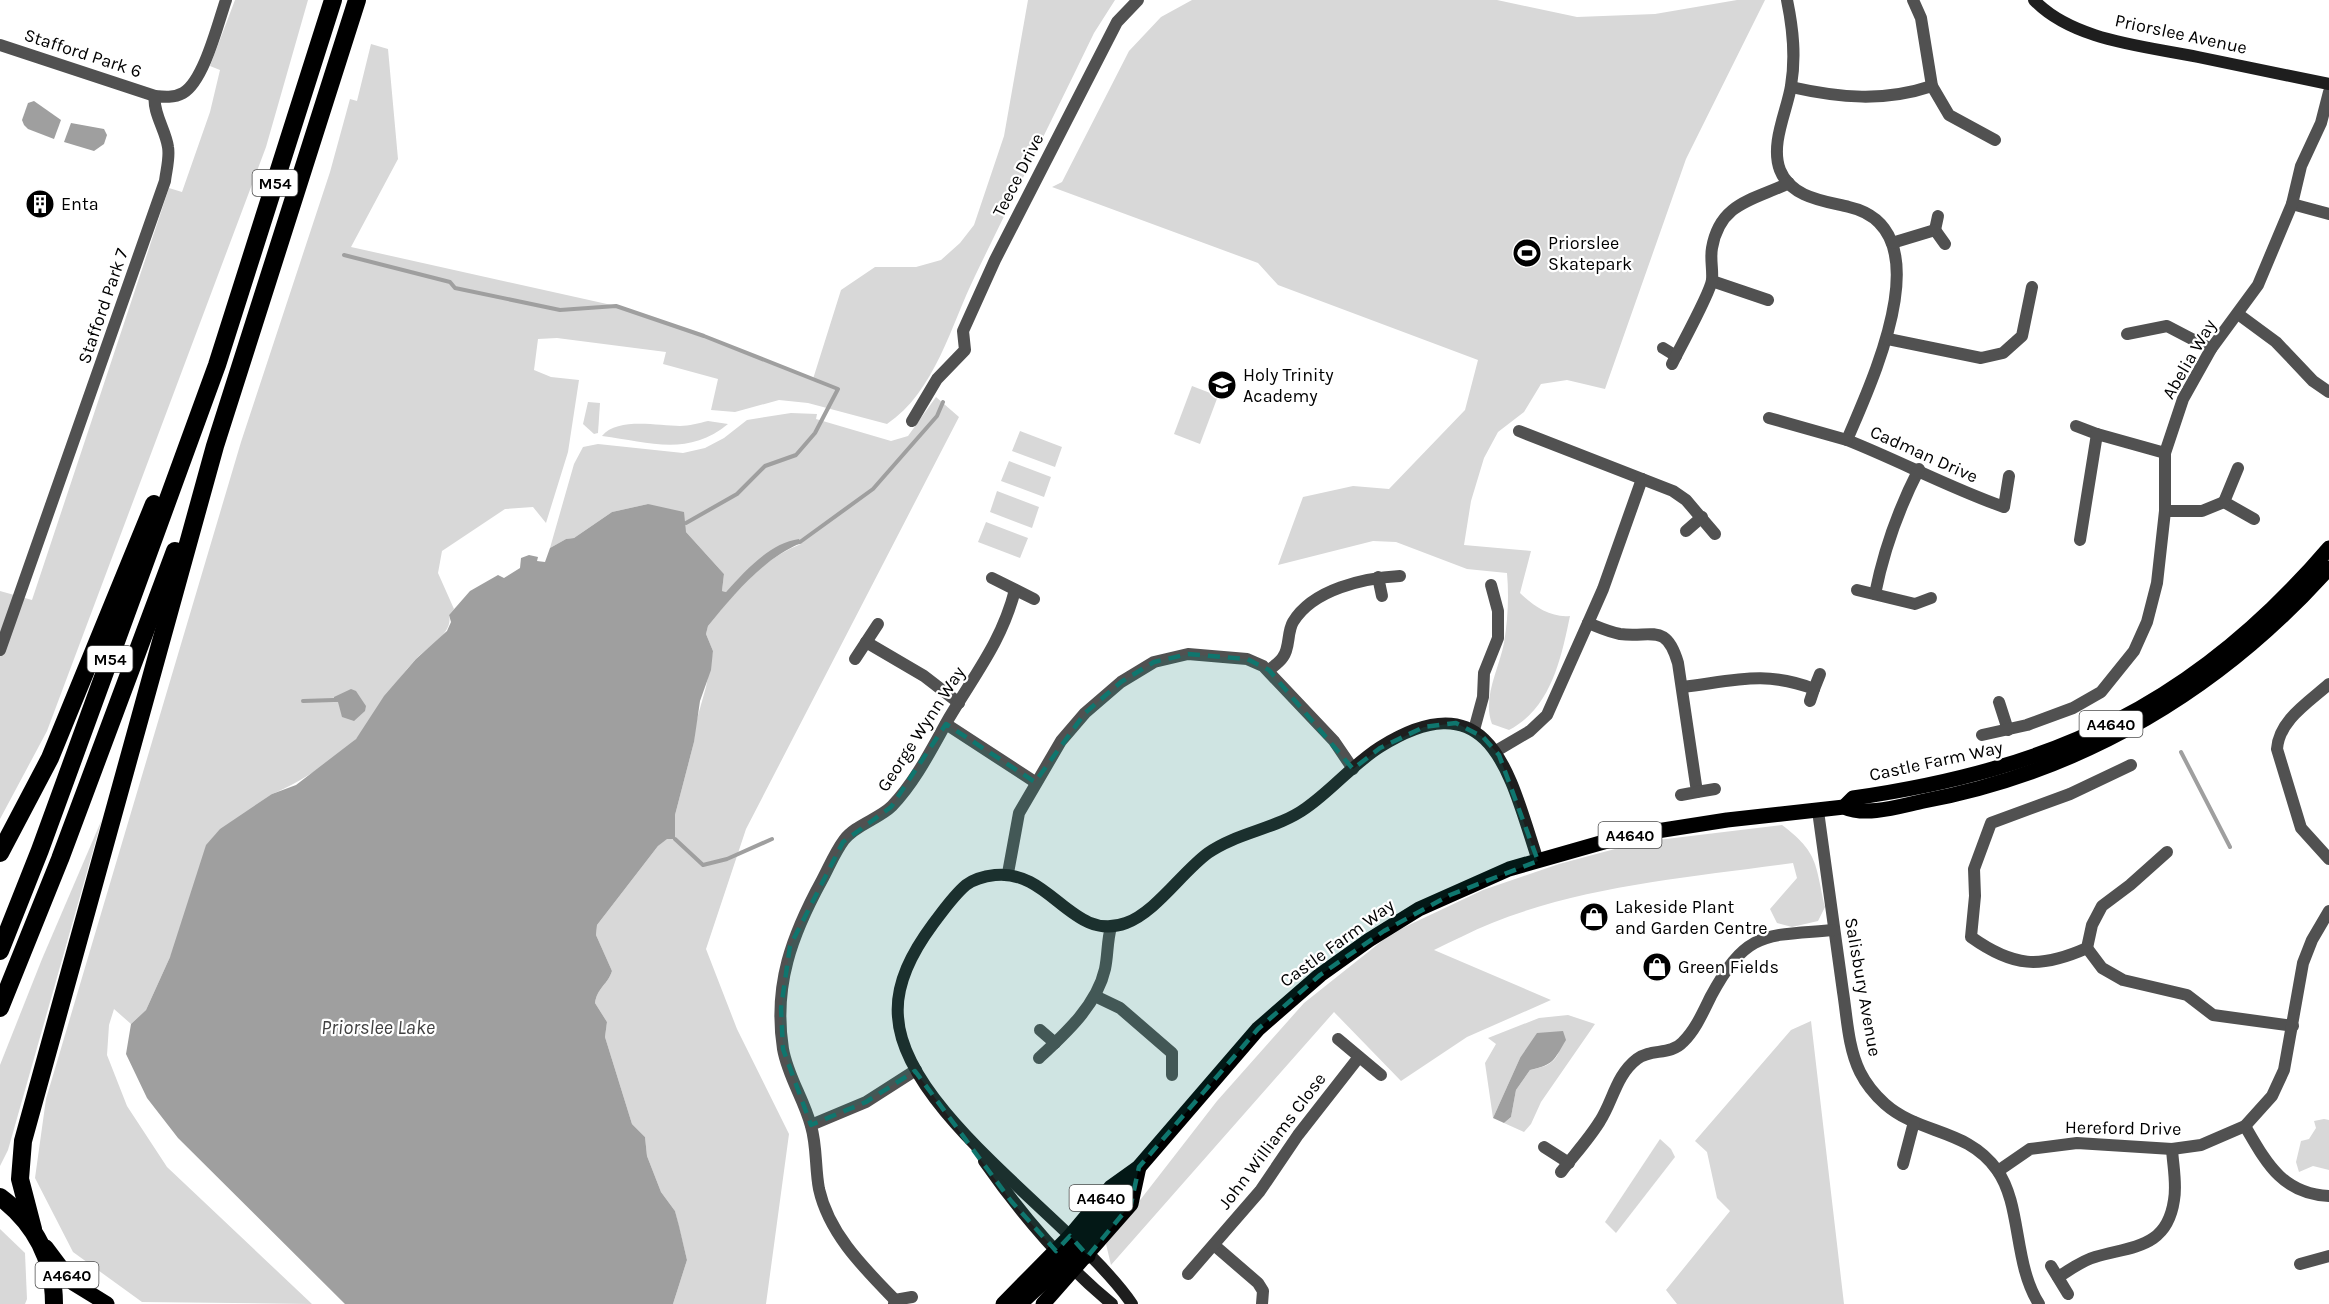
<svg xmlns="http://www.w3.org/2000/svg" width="2329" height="1304" font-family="Karla,sans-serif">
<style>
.green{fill:#d8d8d8}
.water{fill:#9f9f9f}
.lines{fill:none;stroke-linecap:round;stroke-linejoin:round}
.stream{stroke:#9f9f9f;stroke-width:4}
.street{stroke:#515151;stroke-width:12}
.secondary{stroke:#1e1e1e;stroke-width:12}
.primary{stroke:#000;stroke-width:15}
.highway{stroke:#000;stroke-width:18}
.marked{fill:#0f766e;fill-opacity:0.2;stroke:#0f766e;stroke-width:4.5;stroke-dasharray:12 8;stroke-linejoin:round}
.labels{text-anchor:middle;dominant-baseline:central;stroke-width:4.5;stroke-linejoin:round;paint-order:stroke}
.shield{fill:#fff;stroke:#4c4c4c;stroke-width:1.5}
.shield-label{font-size:16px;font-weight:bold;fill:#000}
.street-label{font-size:18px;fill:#000;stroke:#fff}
.poi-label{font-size:18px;fill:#000;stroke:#fff;text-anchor:start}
.water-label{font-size:20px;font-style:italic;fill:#404040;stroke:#fff}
</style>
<rect width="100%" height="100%" fill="#fff"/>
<g class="green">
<path d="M235,0H308L266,147L47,731L0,819V591L32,600L169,188L182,192L210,112L220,70L210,66Z"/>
<path d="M1028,0H1115L1094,33C1055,114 1014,195 975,276C951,325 935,392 887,424L808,403L779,400L735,412L711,410L718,379L663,364L666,352L557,338L538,339L534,370L551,377L579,380L568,452L546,523L533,507L505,509L442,551L438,573L454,609L449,615C454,634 426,648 415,660C392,685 377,714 357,738C339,758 297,784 272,794L170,957L146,1010L131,1024L114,1009L109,1025L107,1055L127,1106L167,1167L312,1304L142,1302L73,1252L35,1178L46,1099L241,442L330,172L350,99L357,101L371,44L388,49L398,159L351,247L616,306L704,336L813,379L841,290L875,267H916L941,260L960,243L974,225L1004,136Z"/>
<path d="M1192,0H1497L1577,17L1655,14L1737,0H1765L1686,159L1605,389L1567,380L1541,384L1524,412L1498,432L1484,458L1471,501L1464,545L1531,551L1520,593C1533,606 1551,618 1570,616C1561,659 1551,708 1509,730L1492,724C1482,698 1499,669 1504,643C1508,620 1509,595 1507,573L1467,569L1396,542L1373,541L1278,565L1303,497L1353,486L1389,489L1465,410L1478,360L1278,285L1258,263L1052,187L1062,182L1129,51L1161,17Z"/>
<path d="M1192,386L1218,396L1200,444L1174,434Z"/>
<path d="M936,397L959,417L746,829L706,949L737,1029L789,1134L766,1304H673L687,1260L675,1211L661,1192L647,1156L645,1137L632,1124L605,1037L607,1022L595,1003C597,988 608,984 612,971L596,935L597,925L658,846L667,838L675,839V815L694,742L695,726L706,687L713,651L706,634L708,626C733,594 762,559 801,544L769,552L726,592L722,591L724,574L686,532L648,504L612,512L574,538L566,539L550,548L574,464L583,447L598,444L683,453L705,448L724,438L747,420L791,413L817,414L816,419L891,441L908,436Z"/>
<path d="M588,402L600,403L598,433L594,434L583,424Z"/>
<path d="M708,421L728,424C688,457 649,442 602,436C618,417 657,426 680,426C689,426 699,423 708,421Z"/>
<path d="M1020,431L1062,447L1055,467L1012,451Z"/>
<path d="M1009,461L1051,477L1044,497L1001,481Z"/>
<path d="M997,491L1039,507L1032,528L990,512Z"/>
<path d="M986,522L1028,538L1020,558L978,542Z"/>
<path d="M102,819L8,1150L0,1166V1065L42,959Z"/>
<path d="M1782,825C1819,853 1815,864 1825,907L1818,921L1792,927L1777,923L1770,909L1797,878L1793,863C1694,877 1586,885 1492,923C1472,931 1453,941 1434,950L1551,1000L1467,1037L1401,1081L1334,1012L1111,1265L1106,1244L1217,1101L1304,1003L1392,933L1483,890L1559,864L1641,842Z"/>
<path d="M1568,1015L1595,1024L1541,1102L1531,1124L1524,1132L1504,1123L1511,1117L1516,1090L1530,1070C1544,1067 1553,1065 1559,1052L1520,1058L1493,1118L1485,1063L1496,1044L1488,1038L1539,1018Z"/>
<path d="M1811,1021L1844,1304H1677L1666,1290L1730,1211L1717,1198L1707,1152L1695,1141L1791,1030Z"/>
<path d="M2324,1119L2329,1120V1170L2313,1166L2299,1172L2296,1162L2301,1141L2309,1139L2316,1128L2314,1121Z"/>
<path d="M1660,1139L1671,1149L1675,1157L1616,1233L1605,1222Z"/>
<path d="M0,1229L25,1253L27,1299L25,1304H0Z"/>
</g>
<g class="water">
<path d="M34,101L61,120L54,139L28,129L24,125L22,120L28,103Z"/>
<path d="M71,123L104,129L107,135L104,144L94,151L64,142Z"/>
<path d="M648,504L684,512L686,532L724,574L722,591L726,592C745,571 770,543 799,539L801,543C763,559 734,594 708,626L706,634L713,651L711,670L700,701L694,742L675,815V839H667L658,846L597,925L596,935L612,971C608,984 597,988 595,1003L607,1022L605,1037L632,1124L645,1137L647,1156L661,1192L675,1211L679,1226L687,1260L673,1304H345L178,1138L147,1098L126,1054L131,1024L146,1010L170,957L206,845L220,829L272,794L296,785L356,739L384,696L416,659L447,631L451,622L449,615L470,591L498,575L504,578L520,568L521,558L529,555L538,557L537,561L545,562L550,548L566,539L574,538L612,512Z"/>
<path d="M351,689L356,691L366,706L365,711L354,721L342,717L338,702H334V697Z"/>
<path d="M1563,1031L1566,1040C1554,1060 1554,1065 1530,1070L1516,1090L1511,1117L1504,1123L1493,1118L1520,1058L1537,1033Z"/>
</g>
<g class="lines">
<g class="stream">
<path d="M344,255L450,282L455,288L560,310L616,306L704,336L838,389L815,433L796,455L765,466L737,494L686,523"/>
<path d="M800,542L873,489L937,416L943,402"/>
<path d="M303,701L334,700"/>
<path d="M2181,752L2230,847"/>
<path d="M675,839L703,865L727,859L772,839"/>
</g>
<g class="street">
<path d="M1787,0C1793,29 1796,56 1791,86C1787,111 1770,144 1780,170C1791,198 1825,201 1849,207C1946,229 1869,387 1847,440C1900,461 1950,488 2004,507L2009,476"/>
<path d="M1913,0L1921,18L1932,86L1949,115L1995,140"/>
<path d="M0,45L155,96C164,97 174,98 183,93C204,81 218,23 226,0"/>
<path d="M1791,87C1840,98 1884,102 1932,86"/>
<path d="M2292,204L2329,214"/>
<path d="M1935,230L1938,216"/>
<path d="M1892,243L1935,230L1945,244"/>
<path d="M1712,281L1768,300"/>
<path d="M2238,314L2276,342L2313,381L2329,392"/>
<path d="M2127,334L2167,326L2211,349"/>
<path d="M1888,339L1981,358L2003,353L2022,336L2032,287"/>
<path d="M1663,348L1676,356"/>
<path d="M1672,364C1680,347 1710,294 1712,280C1713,269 1710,259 1712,248C1720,202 1754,200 1789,183"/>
<path d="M1769,418L1847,440"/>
<path d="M912,421L937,379L965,350L963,331L995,260L1117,22L1138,0"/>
<path d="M2076,426L2097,434"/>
<path d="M1519,431L1673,491L1686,500L1715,534"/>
<path d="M2238,468L2224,502L2254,519"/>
<path d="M2165,511H2202L2224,502"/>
<path d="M1686,531L1702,517"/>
<path d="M2080,540L2097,434L2165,453"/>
<path d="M1378,577L1382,596"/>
<path d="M992,578L1034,599"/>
<path d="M1857,590L1915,604L1931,598"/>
<path d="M1875,594C1884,549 1898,510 1919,469"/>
<path d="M1588,623L1603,589L1642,479"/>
<path d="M866,642L924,676L959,703"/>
<path d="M0,650L165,181C166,171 170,158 168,147C166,131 152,111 155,96"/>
<path d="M855,659L878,624"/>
<path d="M1269,670C1274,666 1280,662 1283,657C1290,648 1287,632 1293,622C1313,589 1364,578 1400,576"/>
<path d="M2329,684C2309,702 2279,720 2277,749L2301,828L2329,859"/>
<path d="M1683,687C1733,681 1765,670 1814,689L1810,701"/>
<path d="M1814,689L1820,674"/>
<path d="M1999,702L2008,730"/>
<path d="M946,724L1035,782"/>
<path d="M1474,730L1483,697L1484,673L1498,638V611L1491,585"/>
<path d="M1982,735L2027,725L2073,708L2101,692L2134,651L2147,622L2157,583L2165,511V453L2183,399L2211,349L2258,285L2292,204L2301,166L2321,123L2329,92"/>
<path d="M1496,751L1530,731L1547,715L1588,623C1598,627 1609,632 1620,634C1652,638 1666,622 1678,663L1697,792L1681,795"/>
<path d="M2131,765L2070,794L1991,823L1974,869L1975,896L1971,937C2013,967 2040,969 2087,948L2092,925L2102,906L2130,885L2167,852"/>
<path d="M1697,792L1715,789"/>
<path d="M1818,811C1826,871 1834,931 1843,992C1847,1017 1848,1048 1860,1072C1866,1084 1875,1095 1885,1104C1920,1135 1967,1128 1997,1170C2022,1205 2013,1263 2039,1304"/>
<path d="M1008,873L1019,813L1061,741L1085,713L1121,682L1154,662L1188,654L1247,659L1263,666L1334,741L1353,769"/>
<path d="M2087,948L2102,968L2123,980L2187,995L2213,1015L2293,1026"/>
<path d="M1095,996L1120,1008L1172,1053V1075"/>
<path d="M1040,1030L1055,1043"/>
<path d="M1338,1039L1381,1075"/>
<path d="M1039,1058C1065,1034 1097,1005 1105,969C1108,955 1107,941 1111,927"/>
<path d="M811,1125L866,1102L916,1070"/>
<path d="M2245,1126C2266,1162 2282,1194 2329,1196"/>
<path d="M1544,1147L1569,1163"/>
<path d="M1903,1164L1914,1122"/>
<path d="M1998,1171L2030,1149L2077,1143L2172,1149L2201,1145L2245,1126L2272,1096L2284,1070L2303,963L2312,940L2329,911"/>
<path d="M1561,1172C1574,1155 1589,1139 1600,1121C1613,1101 1616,1075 1637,1059C1651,1048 1670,1056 1683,1042C1696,1029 1703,1012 1711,996C1747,929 1766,936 1834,930"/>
<path d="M1214,1245L1258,1283L1263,1291L1262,1304"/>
<path d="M2300,1264L2329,1256"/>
<path d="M2051,1266L2068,1294"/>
<path d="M1188,1274L1260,1191L1298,1135L1359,1057"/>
<path d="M2058,1277C2070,1270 2081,1261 2095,1257C2131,1246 2167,1249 2174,1200C2177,1184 2173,1166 2172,1149"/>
<path d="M895,1300C864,1268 829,1234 819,1189C815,1168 817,1146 811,1126C804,1099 788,1077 783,1049C773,985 792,935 822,880C829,867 835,852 844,840C855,825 879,819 892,806C916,781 932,748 949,718C975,674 1002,641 1015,590"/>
<path d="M894,1304L895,1300L912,1297"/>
</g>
<g class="secondary">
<path d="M2034,0C2073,41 2145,46 2198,57C2241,66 2285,75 2329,84"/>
<path d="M984,1161C1021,1214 1062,1263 1112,1304"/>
<path d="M1132,1304C1077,1223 904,1114 898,1017C895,983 913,951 933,924C943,911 953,896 966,885C974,879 986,876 995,875C1051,869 1072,943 1126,923C1156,912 1182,872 1208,853C1238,832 1277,829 1306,808C1332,790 1353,764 1380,747C1492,677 1510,776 1538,861"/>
</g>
<g class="primary">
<path d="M1844,807L1853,798C2054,769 2195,705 2329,548"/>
<path d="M46,1247L73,1283L107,1304"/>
<path d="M1056,1251L1079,1246L1134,1183"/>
<path d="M1003,1304L1070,1236L1111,1187L1139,1167L1258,1029L1320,975L1369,940L1419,909L1509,869L1625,836L1727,820L1844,807C1867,817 1900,806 1924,801C2084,771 2221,689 2329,568"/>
<path d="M1020,1304L1066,1261L1088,1256"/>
<path d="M1043,1304L1131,1204L1139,1167"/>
</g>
<g class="highway">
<path d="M0,853L50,758L154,504"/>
<path d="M0,951L40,850L217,365L333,0"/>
<path d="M0,1008L60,859L175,551"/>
<path d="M0,1197C35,1223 54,1260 54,1304"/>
<path d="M33,1229L20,1179L23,1141L215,446L357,0"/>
</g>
</g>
<path class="marked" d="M1188,654L1247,659L1269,670L1353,769L1380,748L1424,727L1456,723L1483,737L1499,755L1538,861L1450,895L1384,931L1320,975L1258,1029L1139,1167L1131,1204L1088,1256L1070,1236L1056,1251L1011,1201L915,1071L866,1102L811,1125L783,1049L781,1008L790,946L843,842L891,807L946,724L1035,782L1085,713L1121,682L1154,662Z"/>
<defs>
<g id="building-disc" transform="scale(1.5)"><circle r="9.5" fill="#000" stroke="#fff"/><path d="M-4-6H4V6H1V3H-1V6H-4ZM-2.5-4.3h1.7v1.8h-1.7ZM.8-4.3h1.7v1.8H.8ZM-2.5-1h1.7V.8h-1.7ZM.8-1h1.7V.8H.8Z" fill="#fff"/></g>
<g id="stadium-disc" transform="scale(1.5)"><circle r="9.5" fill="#000" stroke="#fff"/><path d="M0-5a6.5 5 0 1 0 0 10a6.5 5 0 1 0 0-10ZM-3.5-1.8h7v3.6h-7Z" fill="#fff"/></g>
<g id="school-disc" transform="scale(1.5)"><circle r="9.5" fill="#000" stroke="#fff"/><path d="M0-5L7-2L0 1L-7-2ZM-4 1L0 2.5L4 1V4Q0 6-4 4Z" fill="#fff"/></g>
<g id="shop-disc" transform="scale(1.5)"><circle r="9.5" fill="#000" stroke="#fff"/><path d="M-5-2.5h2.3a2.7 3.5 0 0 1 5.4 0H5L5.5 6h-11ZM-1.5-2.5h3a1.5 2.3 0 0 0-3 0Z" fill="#fff"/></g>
</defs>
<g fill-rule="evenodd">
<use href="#building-disc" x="40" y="204"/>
<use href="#stadium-disc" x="1527" y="253"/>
<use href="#school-disc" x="1222" y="385"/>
<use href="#shop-disc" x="1594" y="917"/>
<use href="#shop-disc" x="1657" y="967"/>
</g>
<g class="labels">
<g class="shield">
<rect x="252.5" y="170" width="45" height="26" rx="4.5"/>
<rect x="87.5" y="646" width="45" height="26" rx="4.5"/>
<rect x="2079.5" y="711" width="63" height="26" rx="4.5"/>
<rect x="1598.5" y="822" width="63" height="26" rx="4.5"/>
<rect x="1069.5" y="1185" width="63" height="26" rx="4.5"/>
<rect x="35.5" y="1262" width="63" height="26" rx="4.5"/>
</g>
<g class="shield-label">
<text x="275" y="183">M54</text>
<text x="110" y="659">M54</text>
<text x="2111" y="724">A4640</text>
<text x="1630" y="835">A4640</text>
<text x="1101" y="1198">A4640</text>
<text x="67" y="1275">A4640</text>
</g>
<g class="street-label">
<text transform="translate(2181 34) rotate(12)">Priorslee Avenue</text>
<text transform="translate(83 53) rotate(18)">Stafford Park 6</text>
<text transform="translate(1018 175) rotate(-63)">Teece Drive</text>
<text transform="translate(103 306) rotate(-71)">Stafford Park 7</text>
<text transform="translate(2189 359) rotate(-60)">Abelia Way</text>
<text transform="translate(1924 454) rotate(24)">Cadman Drive</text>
<text transform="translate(921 729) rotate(-57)">George Wynn Way</text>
<text transform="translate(1936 761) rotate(-12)">Castle Farm Way</text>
<text transform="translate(1337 943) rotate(-36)">Castle Farm Way</text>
<text transform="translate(1863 987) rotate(80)">Salisbury Avenue</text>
<text transform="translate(2123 1128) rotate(1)">Hereford Drive</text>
<text transform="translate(1272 1141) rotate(-53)">John Williams Close</text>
</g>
<g class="poi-label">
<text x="61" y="204">Enta</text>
<text x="1548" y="243">Priorslee<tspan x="1548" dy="21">Skatepark</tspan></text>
<text x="1243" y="375">Holy Trinity<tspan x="1243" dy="21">Academy</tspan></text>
<text x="1615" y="907">Lakeside Plant<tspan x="1615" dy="21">and Garden Centre</tspan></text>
<text x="1678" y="967">Green Fields</text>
</g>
<g class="water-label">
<text x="378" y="1027">Priorslee Lake</text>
</g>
</g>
</svg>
